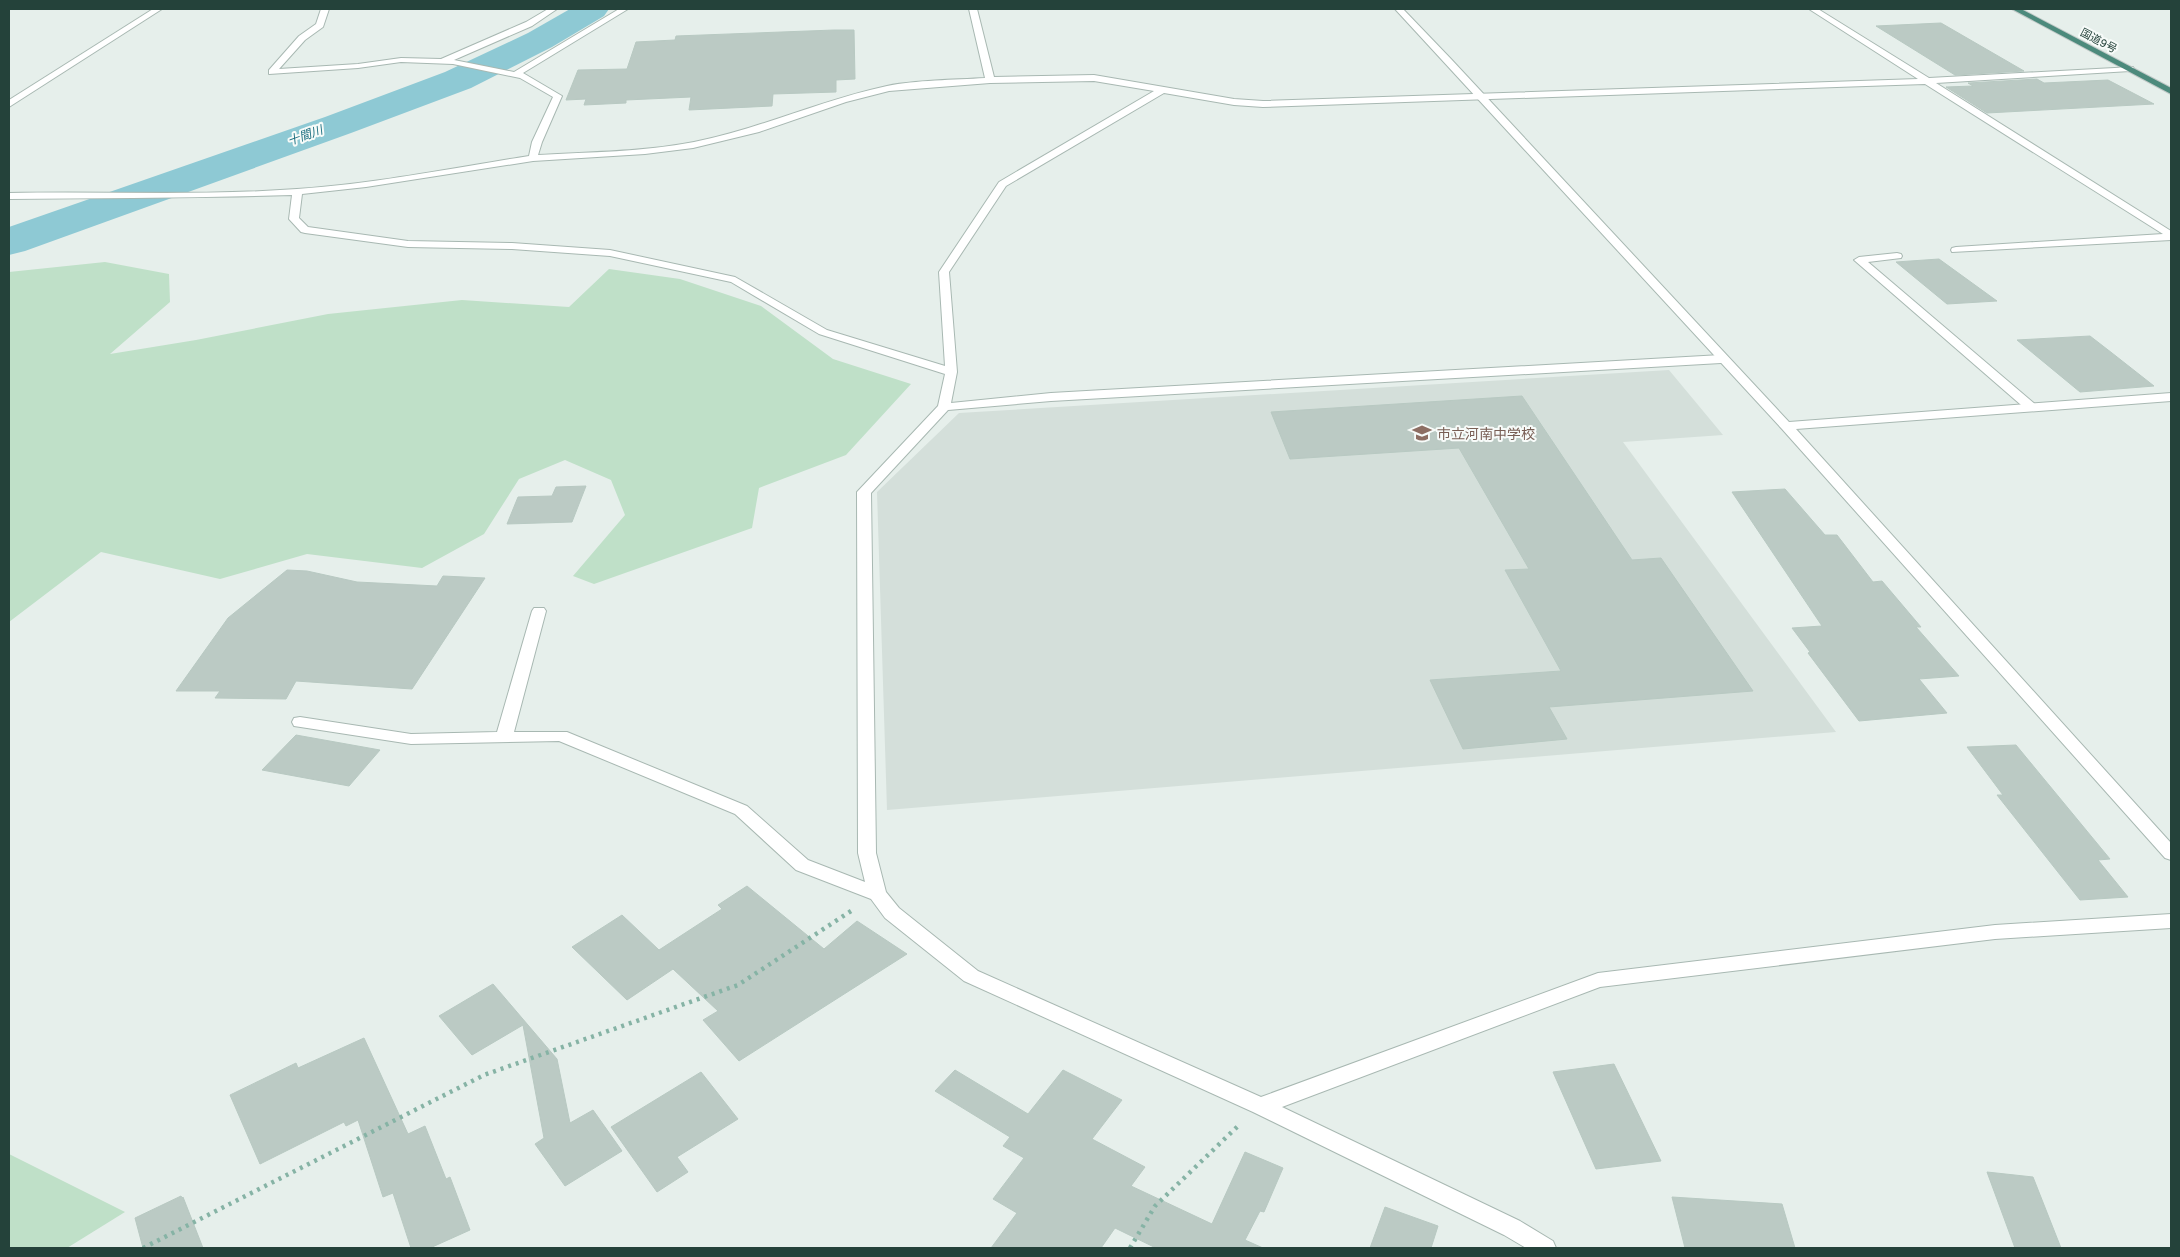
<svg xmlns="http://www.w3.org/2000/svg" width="2180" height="1257" font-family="'Golos Text','Noto Sans JP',sans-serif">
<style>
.built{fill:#d4dfda}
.green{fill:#bfe0c8}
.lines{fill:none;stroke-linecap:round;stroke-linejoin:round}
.river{fill:#8ec9d4;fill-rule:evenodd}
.building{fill:#bbcac4;stroke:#b8c9c2}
.minor-casing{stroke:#a8b8b2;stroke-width:2}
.tertiary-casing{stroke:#a8b8b2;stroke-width:2}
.trunk-casing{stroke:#c2cac8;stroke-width:2}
.path{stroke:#86b3a5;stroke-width:4.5;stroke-dasharray:3 5;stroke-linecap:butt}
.minor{fill:#fff;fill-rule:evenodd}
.tertiary{fill:#fff;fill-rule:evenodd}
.trunk{fill:#4c8a7c;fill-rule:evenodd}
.labels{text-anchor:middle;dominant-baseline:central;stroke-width:4;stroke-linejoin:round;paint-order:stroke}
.far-street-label{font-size:11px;fill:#24423a;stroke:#f7fbf9}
.far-water-label{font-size:12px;font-style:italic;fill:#1c6f80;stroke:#f7fbf9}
.education-label{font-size:14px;fill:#785e54;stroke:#f7fbf9;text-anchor:start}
</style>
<rect width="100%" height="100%" fill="#e6efeb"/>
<path class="built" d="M1669,370L1723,435L1623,442L1836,732L887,810L877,492L959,413Z"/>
<g class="green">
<path d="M105,262L169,274L170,302L110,354L196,340L328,314L462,300L569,307L609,269L680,279L761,306L833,359L911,384L846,455L759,488L752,528L594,584L573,576L625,515L611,480L565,460L519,479L484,534L422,568L307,554L220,579L101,552L9,622V272Z"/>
<path d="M9,1154L125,1212L67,1248H9Z"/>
</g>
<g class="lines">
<path class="river" d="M570,9H609L604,16L552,47L471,88L351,133L25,251L9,255V227L325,117L445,72L528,33Z"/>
</g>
<g class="building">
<path d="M1941,23L2024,71L1955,75L1876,26Z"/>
<path d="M834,30H854L855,79L836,80V92L773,94L772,106L689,110L691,97L626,100V103L584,105L586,99L566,100L578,70L627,69L636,42L675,40L676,36Z"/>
<path d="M2037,79L2044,83L2108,80L2154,104L1987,113L1946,87L1973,86L1968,83Z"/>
<path d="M1939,259L1997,301L1947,304L1896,262Z"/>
<path d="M2090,336L2112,353L2154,386L2080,392L2017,340Z"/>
<path d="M1522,396L1632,560L1661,558L1753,691L1549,707L1567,739L1463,749L1430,680L1561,671L1505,570L1529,569L1459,448L1290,459L1271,412Z"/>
<path d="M586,486L572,522L507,524L518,497L552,496L556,487Z"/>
<path d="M1785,489L1825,535H1837L1873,582L1882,581L1921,627H1916L1959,676L1919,679L1947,713L1859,721L1808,653L1810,652L1792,628L1822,626L1732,492Z"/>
<path d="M287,570L307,571L357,582L437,586L443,576L485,578L412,689L296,681L286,699L215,698L220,691H176L228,618Z"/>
<path d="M296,735L380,750L349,786L262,770Z"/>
<path d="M2016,745L2110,859L2098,860L2128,897L2080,900L1997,795H2003L1967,747Z"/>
<path d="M747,886L824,949L857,921L907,954L739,1061L703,1020L718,1011L673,969L627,1000L572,947L622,915L659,950L722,909L718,905Z"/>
<path d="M493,984L557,1059L570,1123L593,1110L622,1151L565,1186L535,1144L544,1138L523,1025L472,1055L439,1016Z"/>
<path d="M364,1038L408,1134L425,1126L446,1179L450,1177L470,1230L430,1248H411L393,1193L383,1197L358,1120L346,1126L344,1122L260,1164L230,1095L296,1063L298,1068Z"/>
<path d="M1614,1064L1661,1161L1596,1169L1553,1072Z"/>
<path d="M955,1070L1028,1114L1063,1070L1122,1100L1092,1139L1145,1167L1131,1186L1212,1224L1245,1152L1283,1168L1264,1212L1260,1211L1245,1240L1263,1248H1156L1115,1228L1101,1248H991L1017,1213L993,1199L1024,1158L1003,1146L1010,1137L935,1091Z"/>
<path d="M701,1072L738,1119L677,1157L688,1172L657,1192L611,1127Z"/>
<path d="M1987,1172L2033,1177L2061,1248H2015Z"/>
<path d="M181,1196L182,1198L183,1197L203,1248H143L135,1218Z"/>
<path d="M1672,1197L1782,1204L1795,1248H1685Z"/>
<path d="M1385,1207L1438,1226L1431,1248H1370Z"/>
</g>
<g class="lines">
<g class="minor-casing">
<g id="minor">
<path d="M153,9H162L9,107V100Z"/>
<path d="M321,9H329L323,27L305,40L279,69L358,64L401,58L441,59L526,22L548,9H557L532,26L454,60L514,72L619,9H628L523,73L562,96L542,142L538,155C590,152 643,152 694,142C760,129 821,100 887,86C915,80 955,80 985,78L969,9H977L994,77L1094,75L1234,99L1263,101L1918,79L1809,9H1818L1929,78L2133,67L2134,69L2130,71L1936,83L2171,231V240L1952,252L1951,250L1952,248L1956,247L2163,234L1925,84L1263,107L1234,105L1164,93L1006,186L949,272L957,372L951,403L1051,393L1721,355L1727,359L1721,363L1051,401L948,410L871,493L876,853L886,892L899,908L978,971L1261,1097L1598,973L1995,925L2171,914V928L1995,939L1600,987L1282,1107L1520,1221L1553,1241L1556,1248H1526L1504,1235L1253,1112L964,981L885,918L871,899L796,870L735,814L559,741L411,744L294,726L292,722L294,718L300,717L411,734L497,732L532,611L534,608H544L546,611L514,732H567L747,806L808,860L865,882L858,853L857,492L938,406L945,374L819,334L731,282L610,256L512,249L408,247L305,233L301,232L289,219L292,195C197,198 103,198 9,199V193C105,191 201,196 297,189C374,184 452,168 529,156L532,142L553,97L520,78L453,64L401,62L358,68L269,74V70L299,36L316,24ZM1094,81L1154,91L999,182L939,272L945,366L827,330L735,277L610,250L512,243L408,241L308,227L299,218L302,194L366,187L533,161L645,154L693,148L759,132L846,102L889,91L990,83Z"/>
<path d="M1897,253L1901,254L1902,256L1901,258L1868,262L2036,405L2038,408L2036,411H2028L1854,260L1859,257Z"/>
</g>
</g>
<g class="tertiary-casing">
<path id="tertiary" d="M1395,9H1403L1451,59L1789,422L2171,393V401L1796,429L2171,843V860L2165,858L1782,429Z"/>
</g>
<g class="trunk-casing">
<path id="trunk" d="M2012,9H2021L2171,88V94Z"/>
</g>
<g class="path">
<path d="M143,1248L484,1075L738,985L851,911"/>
<path d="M1130,1248L1155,1206L1238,1126"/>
</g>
<use href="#minor" class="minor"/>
<use href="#tertiary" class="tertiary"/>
<use href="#trunk" class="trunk"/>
</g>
<defs>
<g id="school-bare" transform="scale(1.5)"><path d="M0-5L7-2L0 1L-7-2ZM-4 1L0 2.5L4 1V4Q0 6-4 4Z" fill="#8d6e63" stroke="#f7fbf9" stroke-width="2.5" paint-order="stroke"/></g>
</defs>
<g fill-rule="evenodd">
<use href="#school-bare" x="1422" y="433"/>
</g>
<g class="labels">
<g class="far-street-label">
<text transform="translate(2099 40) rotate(28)">国道9号</text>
</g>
<g class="far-water-label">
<text transform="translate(305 135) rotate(-20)">十間川</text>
</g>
<g class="education-label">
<text x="1437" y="433">市立河南中学校</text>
</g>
</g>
<rect width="2180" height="1257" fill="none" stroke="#24423a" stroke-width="20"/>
</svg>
